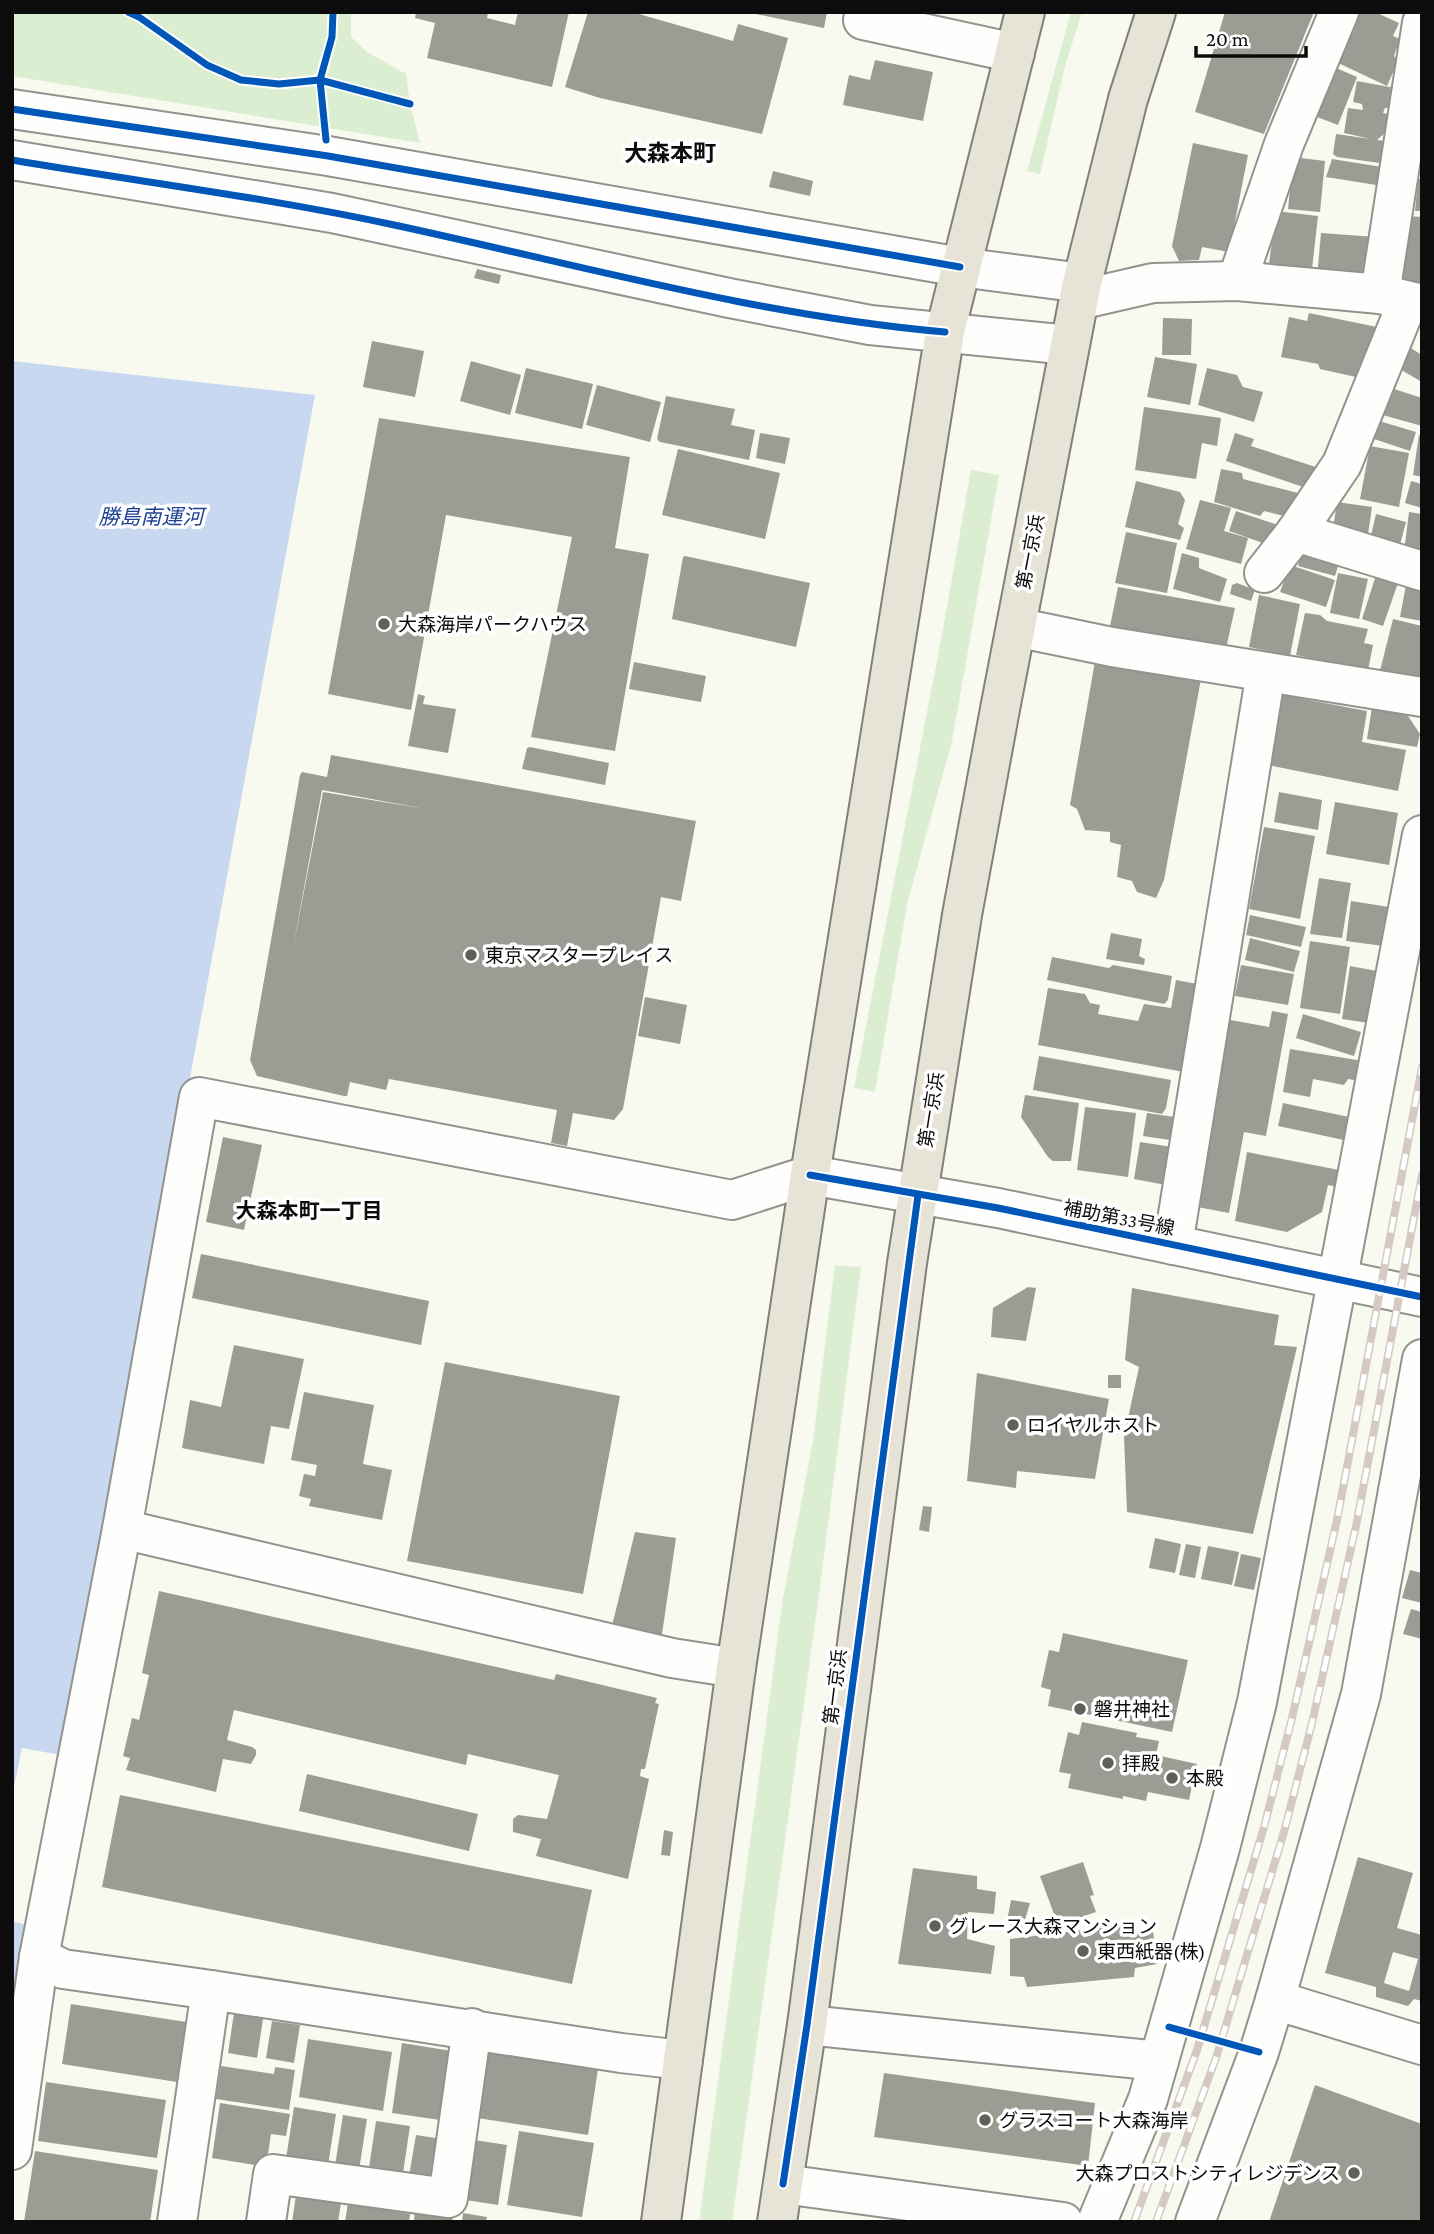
<svg xmlns="http://www.w3.org/2000/svg" width="1434" height="2234" font-family="'Crimson Pro','Noto Sans JP',serif">
<style>
.green{fill:#dbeed1}
.water{fill:#c8d8f1}
.building{fill:#9c9c95;fill-rule:evenodd}
.lines{fill:none;stroke-linecap:round;stroke-linejoin:round}
.minor-casing{stroke:#92938e;stroke-width:42}
.highway-casing{stroke:#80807c;stroke-width:42}
.minor{stroke:#fefefd;stroke-width:38}
.highway{stroke:#e7e3d6;stroke-width:38}
.rail-casing{stroke:#d5c9c4;stroke-width:8}
.rail{stroke:#fff;stroke-width:5;stroke-dasharray:16;stroke-linecap:butt}
.cycleway-casing{stroke:#fff;stroke-width:11}
.cycleway{stroke:#0057b8;stroke-width:7}
.poi-dot{fill:#5f5f5b;stroke:#fff;stroke-width:2.5}
.labels{text-anchor:middle;dominant-baseline:central;stroke-width:7;stroke-linejoin:round;paint-order:stroke}
.street-label{font-size:19px;fill:#0c0c0c;stroke:#fff}
.poi-label{font-size:19px;fill:#0c0c0c;stroke:#fff;text-anchor:start}
.water-label{font-size:21px;font-style:italic;fill:#1e4194;stroke:#fff}
.neighbourhood-label{font-size:21px;font-weight:bold;fill:#0c0c0c;stroke:#fff}
.quarter-label{font-size:23px;font-weight:bold;fill:#0c0c0c;stroke:#fff}
</style>
<rect width="100%" height="100%" fill="#f8faef"/>
<g class="green">
<path d="M12,12H351V37L367,52L406,74L410,104L420,143L12,76Z"/>
<path d="M1071,12H1082L1065,66L1040,174L1027,171Z"/>
<path d="M971,470L999,475L952,741L907,904L875,1092L854,1088L942,635Z"/>
<path d="M835,1265L861,1267L818,1602L732,2222H699L783,1598L813,1441Z"/>
</g>
<g class="water">
<path d="M12,361L315,395L66,1756L22,1748L12,1797Z"/>
<path d="M12,1921L31,1926L12,2061Z"/>
</g>
<g class="building">
<path d="M416,12H488L487,18L515,25L518,12H569L552,87L427,58L435,23L415,18Z"/>
<path d="M588,12H632L733,41L738,24L788,38L762,134L600,98L565,87Z"/>
<path d="M746,12H827L824,28Z"/>
<path d="M1225,12H1314L1264,134L1195,112Z"/>
<path d="M1357,12H1375L1399,23L1393,36L1400,39L1394,56L1398,61L1387,86L1334,61Z"/>
<path d="M875,60L933,72L923,121L843,105L849,75L870,80Z"/>
<path d="M1336,68L1357,77L1338,125L1317,117Z"/>
<path d="M1357,81L1395,88L1392,108H1385L1383,113L1388,114L1385,133L1377,140L1386,141L1383,162L1380,163L1337,157L1333,154L1336,134L1371,139L1344,133L1348,108L1363,110L1362,104L1353,102Z"/>
<path d="M1193,143L1248,155L1229,252L1202,247L1199,260L1179,261L1172,246Z"/>
<path d="M1293,157L1325,161L1320,212L1288,209Z"/>
<path d="M1332,159L1382,167L1376,185L1326,177Z"/>
<path d="M773,171L813,181L810,196L769,187Z"/>
<path d="M1418,179H1422V211H1415Z"/>
<path d="M1276,211L1318,216L1312,269L1269,264Z"/>
<path d="M1407,216L1422,217V288L1399,287Z"/>
<path d="M1321,233L1376,237L1372,285L1317,278Z"/>
<path d="M477,269L501,275L499,284L474,278Z"/>
<path d="M1309,313L1377,327L1365,379L1320,369L1318,364L1281,357L1289,317L1307,321Z"/>
<path d="M1163,318L1192,319L1191,355H1162Z"/>
<path d="M372,341L424,351L415,397L363,387Z"/>
<path d="M1409,347L1422,355V382L1396,367Z"/>
<path d="M1155,357L1197,364L1190,405L1147,397Z"/>
<path d="M471,361L521,375L510,415L460,401Z"/>
<path d="M526,368L593,384L582,429L515,413Z"/>
<path d="M1207,368L1237,375L1243,387L1263,392L1254,422L1198,405Z"/>
<path d="M597,385L661,402L650,442L586,425Z"/>
<path d="M1388,387L1422,398V426L1379,414Z"/>
<path d="M666,396L735,409L731,425L755,430L749,460L660,442L657,439Z"/>
<path d="M1144,407L1221,418L1217,446L1202,443L1196,479L1135,470Z"/>
<path d="M379,418L630,457L615,548L649,554L615,751L531,737L572,537L446,515L411,710L328,694Z"/>
<path d="M1379,421L1416,432L1410,451L1374,439Z"/>
<path d="M760,433L790,438L785,464L756,458Z"/>
<path d="M1235,433L1254,439L1251,446L1319,468L1312,490L1226,461Z"/>
<path d="M1419,435L1422,436V477L1413,475Z"/>
<path d="M1370,446L1409,453L1399,507L1360,499Z"/>
<path d="M678,449L780,473L765,539L662,515Z"/>
<path d="M1221,469L1242,473L1243,479L1298,493L1292,518L1264,511L1260,516L1214,502Z"/>
<path d="M1136,481L1180,492L1185,500L1178,524L1184,528L1180,540L1125,527Z"/>
<path d="M1411,481L1422,484V508L1405,503Z"/>
<path d="M1200,500L1231,508L1224,531L1248,538L1241,564L1186,549Z"/>
<path d="M1337,502L1372,507L1367,541L1332,536Z"/>
<path d="M1236,511L1284,527L1277,548L1229,531Z"/>
<path d="M1409,512L1422,514V554L1404,552Z"/>
<path d="M1376,514L1406,522L1398,552L1369,544Z"/>
<path d="M1126,532L1177,543L1167,593L1115,583Z"/>
<path d="M1303,548L1340,559L1335,576L1298,566Z"/>
<path d="M1182,553L1199,558V568L1227,579L1220,602L1173,589Z"/>
<path d="M685,556L810,583L796,647L672,619L683,557Z"/>
<path d="M1290,565L1335,580L1326,607L1280,592Z"/>
<path d="M1338,573L1368,579L1359,619L1330,613Z"/>
<path d="M1376,575L1398,583L1383,626L1362,619Z"/>
<path d="M1237,583L1255,590L1251,601L1230,594L1232,585Z"/>
<path d="M1406,585L1422,588V621L1400,617Z"/>
<path d="M1118,587L1235,608L1225,653L1109,631Z"/>
<path d="M1259,595L1300,604L1290,656L1249,647Z"/>
<path d="M1305,613L1320,615L1327,621L1368,629L1364,643L1373,645L1368,670L1296,655Z"/>
<path d="M1393,619L1422,626V681L1380,671Z"/>
<path d="M1095,661L1201,679L1164,880L1156,898L1137,892L1132,881L1117,877L1121,845L1110,842V832L1085,830L1077,809L1070,805Z"/>
<path d="M634,662L706,676L701,702L629,689Z"/>
<path d="M418,694L425,696L423,704L456,709L448,753L408,746Z"/>
<path d="M1277,694L1367,711L1362,742L1406,750L1398,791L1263,764Z"/>
<path d="M1372,707L1406,713L1420,734L1417,747L1367,739Z"/>
<path d="M530,747L609,763L605,785L522,769L527,748Z"/>
<path d="M331,755L696,821L681,901L661,897L623,1109L614,1120L573,1113L567,1146L551,1143L557,1110L389,1079L386,1090L350,1082L347,1096H344L257,1076L250,1060L300,775L302,772L327,777ZM322,790L426,809L323,792L292,954Z"/>
<path d="M1279,792L1322,800L1318,830L1274,822Z"/>
<path d="M1335,802L1398,813L1389,865L1326,854Z"/>
<path d="M1264,827L1315,836L1300,919L1249,909Z"/>
<path d="M1319,878L1351,883L1342,938L1310,934Z"/>
<path d="M1351,901L1389,907L1383,946L1346,941Z"/>
<path d="M1250,915L1306,927L1301,947L1246,935Z"/>
<path d="M1111,933L1142,939L1139,956L1145,959L1144,965L1106,959Z"/>
<path d="M1250,938L1300,951L1294,972L1245,960Z"/>
<path d="M1310,941L1350,947L1340,1014L1300,1008Z"/>
<path d="M1052,957L1109,968L1113,965L1172,976L1168,1000L1164,1004L1047,980Z"/>
<path d="M1241,965L1294,974L1288,1005L1235,996Z"/>
<path d="M1350,966L1377,971L1369,1023L1342,1019Z"/>
<path d="M1176,980L1203,985L1184,1072L1038,1045L1048,988L1085,994L1090,1003L1100,1005L1098,1014L1138,1021L1144,1004L1171,1008Z"/>
<path d="M645,997L687,1005L680,1044L638,1036Z"/>
<path d="M1272,1011L1288,1014L1266,1136L1244,1132L1229,1213L1192,1206L1225,1019L1269,1027Z"/>
<path d="M1303,1014L1361,1032L1354,1056L1296,1038Z"/>
<path d="M1290,1049L1363,1061L1360,1081L1348,1079L1344,1085L1313,1079L1310,1097L1283,1092Z"/>
<path d="M1039,1056L1171,1080L1166,1108L1162,1114L1033,1090Z"/>
<path d="M1025,1095L1079,1103L1071,1161H1053L1048,1157L1021,1117Z"/>
<path d="M1283,1103L1349,1117L1344,1140L1278,1126Z"/>
<path d="M1085,1107L1136,1113L1128,1177L1077,1170Z"/>
<path d="M1147,1113L1181,1118L1177,1141L1143,1136Z"/>
<path d="M223,1137L262,1145L244,1230L206,1222Z"/>
<path d="M1140,1142L1172,1147L1166,1185L1134,1179Z"/>
<path d="M1247,1152L1339,1170L1337,1187L1328,1185L1322,1212L1287,1232L1235,1221Z"/>
<path d="M201,1254L429,1301L421,1345L192,1298Z"/>
<path d="M1028,1287L1036,1288L1026,1341L991,1337L993,1308Z"/>
<path d="M1132,1288L1279,1315L1274,1345L1297,1347L1253,1534L1127,1512L1124,1437L1139,1367L1125,1360Z"/>
<path d="M234,1345L304,1359L289,1429L271,1426L264,1464L182,1448L190,1400L221,1407Z"/>
<path d="M445,1362L620,1396L583,1594L407,1561Z"/>
<path d="M977,1373L1109,1399L1095,1479L1017,1471L1016,1488L967,1481Z"/>
<rect x="1108" y="1375" width="13" height="13"/>
<path d="M304,1392L374,1405L363,1464L392,1470L382,1520L309,1506L311,1499L299,1496L304,1474L315,1476L317,1465L291,1460Z"/>
<path d="M923,1506L932,1507L929,1532L919,1530Z"/>
<path d="M635,1532L676,1538L661,1641L611,1630Z"/>
<path d="M1155,1538L1181,1544L1175,1573L1149,1568Z"/>
<path d="M1186,1544L1201,1547L1195,1578L1179,1575Z"/>
<path d="M1208,1546L1239,1552L1232,1585L1201,1579Z"/>
<path d="M1241,1554L1261,1558L1254,1590L1234,1586Z"/>
<path d="M1410,1570L1422,1573V1603L1402,1598Z"/>
<path d="M159,1591L554,1680L556,1674L657,1698L655,1703L659,1704L645,1769H641L640,1776L649,1779L628,1879L536,1856L541,1839L513,1832V1819L518,1815L547,1819L559,1775L468,1754L466,1765L234,1710L227,1740L252,1747L256,1750V1755L251,1764L223,1759L216,1792L126,1770L130,1758L123,1756L132,1718L139,1720L149,1675L142,1673Z"/>
<path d="M1411,1609L1422,1612V1639L1403,1634Z"/>
<path d="M1063,1633L1188,1660L1172,1732L1048,1706L1051,1690L1041,1687L1049,1650L1059,1652Z"/>
<path d="M1082,1722L1137,1733L1136,1737L1159,1741L1156,1755L1197,1764L1189,1800L1148,1792L1146,1801L1123,1796V1799L1068,1788L1071,1774L1059,1772L1068,1732L1079,1735Z"/>
<path d="M307,1774L478,1814L469,1851L299,1811Z"/>
<path d="M120,1795L592,1890L572,1984L102,1887Z"/>
<path d="M664,1830L673,1832L670,1856L661,1855Z"/>
<path d="M1358,1857L1413,1873L1397,1928L1422,1935V2001L1414,1999L1408,2006L1376,1997V1987L1325,1973ZM1393,1952L1418,1959L1409,1991L1384,1983Z"/>
<path d="M1083,1862L1094,1895L1090,1896L1096,1912L1058,1925L1040,1876Z"/>
<path d="M913,1868L977,1876V1889L996,1892L994,1914L968,1912L967,1939L995,1946L991,1974L898,1964Z"/>
<path d="M1011,1900L1030,1903L1021,1933L1009,1931L1011,1921H1007Z"/>
<path d="M1122,1925L1123,1933L1153,1931L1157,1964L1135,1968L1134,1977L1027,1987L1024,1977L1010,1976V1939Z"/>
<path d="M71,2004L186,2022L177,2082L62,2064Z"/>
<path d="M234,2013L263,2019L257,2058L228,2053Z"/>
<path d="M272,2021L300,2025L294,2063L266,2058Z"/>
<path d="M308,2039L392,2052L383,2111L299,2097Z"/>
<path d="M402,2043L458,2052L447,2121L392,2113Z"/>
<path d="M487,2052L598,2069L588,2135L477,2118Z"/>
<path d="M221,2066L274,2074L275,2067L295,2070L289,2110L216,2099Z"/>
<path d="M884,2073L1095,2103L1088,2166L874,2137Z"/>
<path d="M46,2082L166,2100L157,2158L38,2141Z"/>
<path d="M1315,2085L1422,2124V2222H1269Z"/>
<path d="M220,2103L290,2114L286,2136L271,2134L266,2167L212,2158Z"/>
<path d="M294,2107L336,2114L328,2165L286,2159Z"/>
<path d="M343,2115L367,2119L359,2170L335,2166Z"/>
<path d="M376,2121L410,2126L402,2180L368,2174Z"/>
<path d="M519,2131L594,2143L582,2217L507,2205Z"/>
<path d="M416,2135L442,2139L435,2186L408,2182Z"/>
<path d="M468,2139L507,2145L498,2205L459,2199Z"/>
<path d="M35,2151L158,2170L150,2222H24Z"/>
<path d="M296,2195L341,2203L338,2222H292Z"/>
<path d="M348,2203L410,2214L409,2222H345Z"/>
<path d="M415,2210L453,2216L452,2222H414Z"/>
<path d="M463,2213L487,2217L486,2222H462Z"/>
</g>
<g class="lines">
<g class="minor-casing">
<g id="minor">
<path d="M863,20L1015,53"/>
<path d="M12,109L328,156L960,267L1082,283"/>
<path d="M12,160L332,213L729,298L870,325L1069,345"/>
<path d="M1237,281L1284,144L1339,12"/>
<path d="M1380,294L1422,23"/>
<path d="M1079,300L1153,283L1237,281L1380,294L1422,304"/>
<path d="M1296,532L1422,571"/>
<path d="M1264,573L1296,532L1342,464L1408,301"/>
<path d="M1016,627L1112,647L1422,697"/>
<path d="M1173,1245L1266,672"/>
<path d="M122,1529L672,1658L736,1668"/>
<path d="M39,1957L63,1969L211,1990"/>
<path d="M1275,2000L1361,1694L1422,1359"/>
<path d="M807,2025L1159,2061"/>
<path d="M12,2150L39,1957L122,1529L199,1097L732,1200L810,1175L998,1208L1422,1297"/>
<path d="M783,2184L1063,2222"/>
<path d="M177,2222L211,1990L621,2053L683,2060"/>
<path d="M266,2222L273,2174L448,2198L472,2028"/>
<path d="M1097,2222L1148,2099L1220,1848L1257,1702L1422,835"/>
<path d="M1195,2222L1259,2052L1275,2000L1422,2045"/>
</g>
</g>
<g class="highway-casing">
<g id="highway">
<path d="M661,2222L736,1668L810,1175L945,332L1025,12"/>
<path d="M777,2222L807,2025L907,1263L962,915L1000,709L1082,283L1128,99L1156,12"/>
</g>
</g>
<use href="#minor" class="minor"/>
<use href="#highway" class="highway"/>
<g class="rail-casing">
<g id="rail">
<path d="M1134,2222L1197,2050L1264,1827L1292,1718L1337,1520L1422,1067"/>
<path d="M1156,2222L1216,2058L1284,1832L1312,1723L1356,1526L1422,1175"/>
</g>
</g>
<use href="#rail" class="rail"/>
<g class="cycleway-casing">
<g id="cycleway">
<path d="M128,12L139,17L207,65L241,80L279,84L320,80L410,104"/>
<path d="M12,109L328,156L960,267"/>
<path d="M326,140L320,80L332,37L333,12"/>
<path d="M12,160C141,182 271,198 399,226C579,265 761,316 945,332"/>
<path d="M810,1175L998,1208L1422,1297"/>
<path d="M1169,2027L1259,2052"/>
<path d="M783,2184L807,2025L918,1195"/>
</g>
</g>
<use href="#cycleway" class="cycleway"/>
</g>
<g class="poi-dot">
<circle cx="384" cy="624" r="7"/>
<circle cx="471" cy="955" r="7"/>
<circle cx="1013" cy="1425" r="7"/>
<circle cx="1080" cy="1709" r="7"/>
<circle cx="1108" cy="1763" r="7"/>
<circle cx="1172" cy="1778" r="7"/>
<circle cx="935" cy="1926" r="7"/>
<circle cx="1083" cy="1951" r="7"/>
<circle cx="985" cy="2120" r="7"/>
<circle cx="1354" cy="2173" r="7"/>
</g>
<g class="labels">
<g class="street-label">
<text transform="translate(1030 552) rotate(-79)">第一京浜</text>
<text transform="translate(931 1110) rotate(-81)">第一京浜</text>
<text transform="translate(1119 1218) rotate(11)">補助第33号線</text>
<text transform="translate(835 1687) rotate(-83)">第一京浜</text>
</g>
<g class="poi-label">
<text x="398" y="624">大森海岸パークハウス</text>
<text x="485" y="955">東京マスタープレイス</text>
<text x="1027" y="1425">ロイヤルホスト</text>
<text x="1094" y="1709">磐井神社</text>
<text x="1122" y="1763">拝殿</text>
<text x="1186" y="1778">本殿</text>
<text x="949" y="1926">グレース大森マンション</text>
<text x="1097" y="1951">東西紙器(株)</text>
<text x="999" y="2120">グラスコート大森海岸</text>
<text x="1340" y="2173" text-anchor="end">大森プロストシティレジデンス</text>
</g>
<g class="water-label">
<text x="151" y="517">勝島南運河</text>
</g>
<g class="neighbourhood-label">
<text x="309" y="1211">大森本町一丁目</text>
</g>
<g class="quarter-label">
<text x="670" y="153">大森本町</text>
</g>
</g>
<rect width="1434" height="2234" fill="none" stroke="#0c0c0c" stroke-width="28"/>
<path d="M1196 46v10h110v-10" fill="none" stroke="#0c0c0c" stroke-width="3.5"/>
<text x="1206" y="46" font-size="21" fill="#0c0c0c" stroke="#ffffff" stroke-width="5" paint-order="stroke">20 m</text>
</svg>
